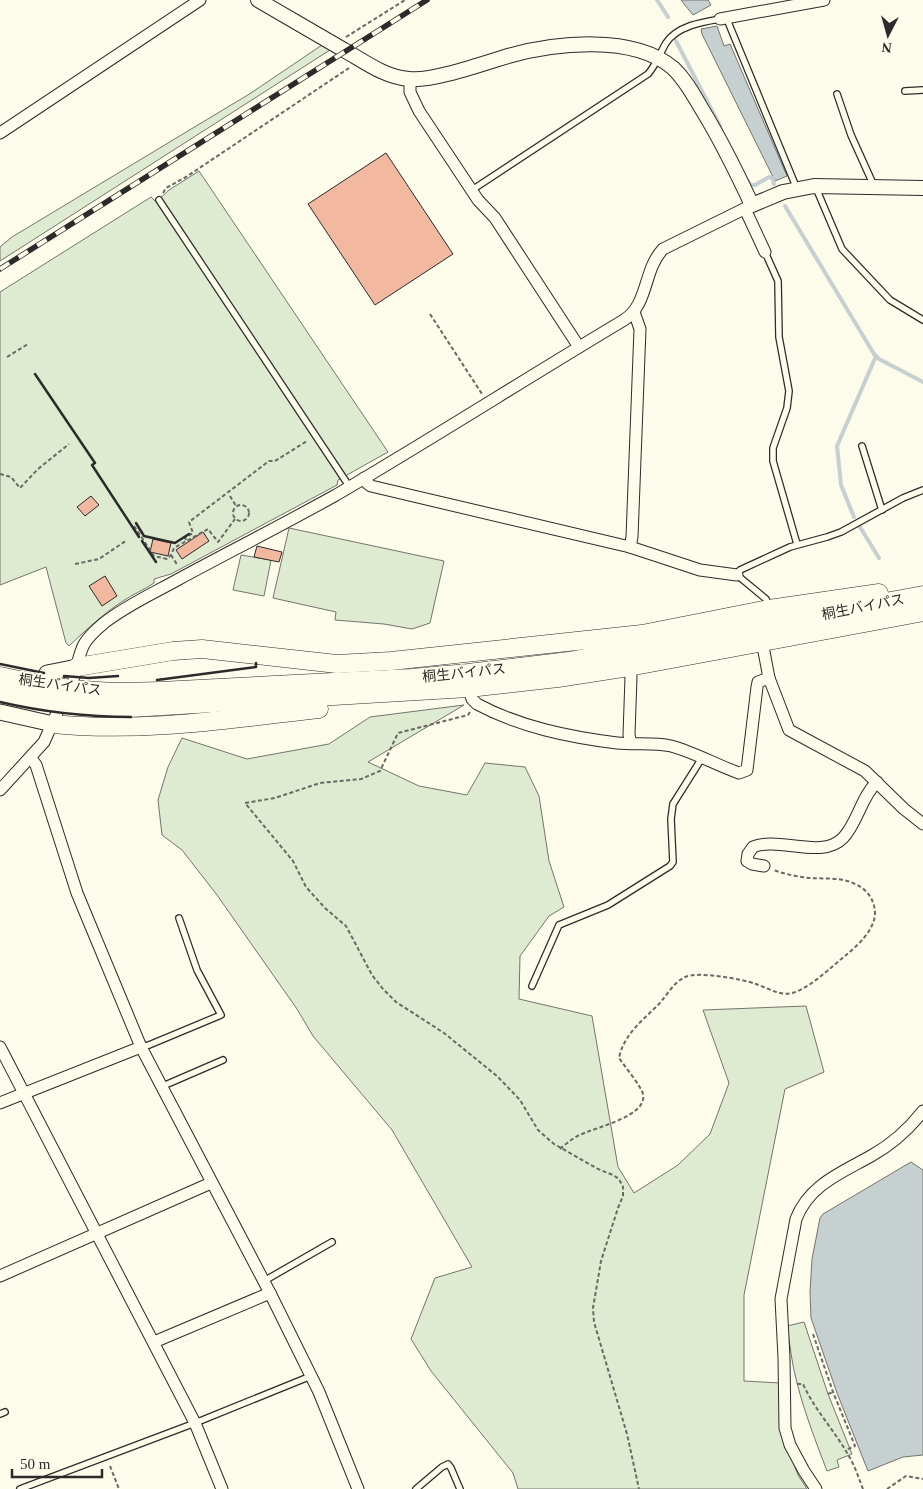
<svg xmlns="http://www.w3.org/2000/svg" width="923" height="1489" font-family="'Times New Roman','Noto Sans JP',serif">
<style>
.green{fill:#deebd1;stroke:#74746e}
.water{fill:#c7d0d0;stroke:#74746e}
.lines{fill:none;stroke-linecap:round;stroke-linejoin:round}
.stream{stroke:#c7d0d0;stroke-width:4}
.building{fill:#f2b8a0;stroke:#2b2b2b}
.service-casing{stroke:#2b2b2b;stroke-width:8}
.minor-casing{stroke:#2b2b2b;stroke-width:13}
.tertiary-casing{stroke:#2b2b2b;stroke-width:16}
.secondary-casing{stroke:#2b2b2b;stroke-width:17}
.trunk-casing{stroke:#2b2b2b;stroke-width:19}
.path{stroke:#6a6964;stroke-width:2;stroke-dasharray:4 2.5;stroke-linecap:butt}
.service{stroke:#fdfbea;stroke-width:5.5}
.minor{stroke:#fdfbea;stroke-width:11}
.tertiary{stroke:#fdfbea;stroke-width:14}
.secondary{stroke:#fdfbea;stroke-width:15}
.trunk{stroke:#fdfbea;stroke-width:18}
.rail-casing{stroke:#2b2b2b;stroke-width:5.5}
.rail{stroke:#fdfbea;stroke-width:4;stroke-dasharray:11;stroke-linecap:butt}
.wall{stroke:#2b2b2b;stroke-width:2.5}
.labels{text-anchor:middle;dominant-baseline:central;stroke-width:4;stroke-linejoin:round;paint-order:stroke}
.street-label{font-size:14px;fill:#2b2b2b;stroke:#fdfbea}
</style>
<rect width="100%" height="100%" fill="#fdfbea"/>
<g class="green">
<path d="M322,45L330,50L0,261V247L12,237L251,93Z"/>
<path d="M199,171L388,452L338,480L337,485L171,574L154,579V583C144,590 133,594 123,601C103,614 87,629 69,646L66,643L46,567L0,585V292L151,197L156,202L169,190Z"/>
<path d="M289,528L444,561L430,623L412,629L384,624L335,620L336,612L273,598Z"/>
<path d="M241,555L271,560L264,596L233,590Z"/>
<path d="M464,705L368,762L419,786L467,795L485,763L525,767L539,796L549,861L564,907L549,916L520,956L519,999L592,1016L618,1167L634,1193L678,1165L710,1134L729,1083L703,1010L806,1006L824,1072L785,1089L744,1295V1381L780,1383V1428L798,1475L807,1489H518L513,1473L431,1371L411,1339L435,1278L472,1267L392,1130L313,1036L297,1009L217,895L182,850L162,835L158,800L168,767L182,738L247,759L329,744L370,717Z"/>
<path d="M804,1322L828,1394L852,1454L837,1460L839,1467L827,1471C816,1442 805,1414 797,1383C792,1365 790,1345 787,1326Z"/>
</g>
<g class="water">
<path d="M681,0H708L711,5L693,15Z"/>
<path d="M717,26L724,46L730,44L787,176L775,181L702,34L701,29Z"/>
<path d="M911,1162L923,1170V1455L903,1457L868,1471L837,1393L811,1318L810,1292L812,1259L820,1218L823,1214Z"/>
</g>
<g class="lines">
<g class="stream">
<path d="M657,0L668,17"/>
<path d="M676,41L720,126"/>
<path d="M748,181L750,185H755L769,177L772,178L774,184"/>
<path d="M785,206L874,354L879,359L923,382"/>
<path d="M854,517L841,485L837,446L876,356"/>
<path d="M860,527L879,558"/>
</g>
</g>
<g class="building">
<path d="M386,153L453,254L375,305L308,204Z"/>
<path d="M91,496L99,505L85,516L77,507Z"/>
<path d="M203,532L209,541L182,559L176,550Z"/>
<path d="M153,539L171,543L168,556L150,552Z"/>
<path d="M257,546L282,552L279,562L254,557Z"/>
<path d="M105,576L117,596L102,606L89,586Z"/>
</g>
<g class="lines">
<g class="service-casing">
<g id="service">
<path d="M726,17L797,189"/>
<path d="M905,91L923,90"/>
<path d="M837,94L851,135L874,186"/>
<path d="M816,188L842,249L890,300L923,320"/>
<path d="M472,190L648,74C656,65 660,53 666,43C677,26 702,22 720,19"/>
<path d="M159,200L349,486"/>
<path d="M765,252L778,281L779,337L789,391L787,408L773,448V461L797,544"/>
<path d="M862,446L882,510"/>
<path d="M769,607L766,599L737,575L740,570L790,547L827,537L841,532L903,498L923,490"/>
<path d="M532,986L559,925L608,905L670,866L673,862L671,819L673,804L702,758"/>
<path d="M141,1047L149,1045L221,1015L197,970L179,918"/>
<path d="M163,1086L223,1060"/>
<path d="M264,1281L332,1242"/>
<path d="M0,1414L5,1412"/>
<path d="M20,1489L195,1423L311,1376"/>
<path d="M416,1489L442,1467L448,1464L451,1468L460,1489"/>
</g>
</g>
<g class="minor-casing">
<g id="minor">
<path d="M720,19L824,0"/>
<path d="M410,80V92L419,111L478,200L495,218L579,347"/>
<path d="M0,133L200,0"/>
<path d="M745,209L765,252"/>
<path d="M364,478L367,483L371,486L630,547L700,570L737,575"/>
<path d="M630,547L632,537L640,329L634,312"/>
<path d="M762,641L769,678L789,730L865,771L904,809L923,824"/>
<path d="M629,667L631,677L629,735L631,743"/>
<path d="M74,677C82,648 79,644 104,623C127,605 154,593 179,579C231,551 284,524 336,495C433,438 527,378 624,320C649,304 643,270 663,249L752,205"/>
<path d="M469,688L472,699L477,704C520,727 569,737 617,743C635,745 653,742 671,746C694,752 716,765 739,773L747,770L757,687L758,682L769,678"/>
<path d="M31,758L36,765L77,893L141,1047L270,1293L319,1392L358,1489"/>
<path d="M0,790L44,742L57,713"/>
<path d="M764,866L752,864L747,861L748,854L753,847C778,836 822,860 843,838C858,822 861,797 877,782"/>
<path d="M0,1047L195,1423L222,1489"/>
<path d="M0,1103L141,1047"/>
<path d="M0,1276L211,1183"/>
<path d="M154,1342L270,1293"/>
<path d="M816,1489L804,1471L790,1445L785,1428L784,1358L781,1299L796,1219C809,1185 841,1173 871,1156C891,1145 909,1129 923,1111"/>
</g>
</g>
<g class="tertiary-casing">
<path id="tertiary" d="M258,0C287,17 315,33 344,50C364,61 384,77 409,79C431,82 485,63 508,56C555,43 633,34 673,68C686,80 694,96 703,111C722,142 737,173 752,205L783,192L814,186L923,188"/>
</g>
<g class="secondary-casing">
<g id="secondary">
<path d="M47,673L77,667"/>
<path d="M0,712L53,724"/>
</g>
</g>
<g class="trunk-casing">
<g id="trunk">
<path d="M77,667L173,651L202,649L337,664L391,661L642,634L769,609L879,593"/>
<path d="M0,676C28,682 56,688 85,690C110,693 135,692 160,691L411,678L468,673L569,661L923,595"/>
<path d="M0,693L34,700L73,705L130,708L469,688L558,678L629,667L923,612"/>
<path d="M53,724C141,733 231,719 319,709"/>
</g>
</g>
<g class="path">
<path d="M346,37L405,0"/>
<path d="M163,193L166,188L186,177L349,68"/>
<path d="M430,314L482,394"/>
<path d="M7,357L28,344"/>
<path d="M0,474L11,477L20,488L38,469L69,444"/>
<path d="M230,496L236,506"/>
<circle cx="241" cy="513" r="8"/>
<path d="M134,526L154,556L167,559L171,555L174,548L208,529L218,542L235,519"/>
<path d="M186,540L185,538L193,533L189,522L269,461H275L307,441"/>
<path d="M171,555L178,566"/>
<path d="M75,564L99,559L127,540"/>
<path d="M470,712L468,715L398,733L380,771L361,779L320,783L275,798L245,803L293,861L306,887L325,908L346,926L372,975L383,989L396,1002L444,1033L497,1076L520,1100L538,1130L554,1144L598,1169L613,1175L619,1179L623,1187V1196L618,1208L601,1261L593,1308L594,1322L627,1434L639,1489"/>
<path d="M560,1149C567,1143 574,1137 582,1134C597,1127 648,1116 643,1094C641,1086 625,1067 619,1058C624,1034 642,1021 659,1004C667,995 673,983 685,977C698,971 742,979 756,984C768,988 779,996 792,993C809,989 831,967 845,956C857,946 874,931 875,914C875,900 867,889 855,884C842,877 825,879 810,878C798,877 785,874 773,870"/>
<path d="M813,1334L833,1392L855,1446L846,1450"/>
<path d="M797,1384H803C815,1411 837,1433 851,1460C856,1469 859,1479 863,1489"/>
<path d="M828,1394L833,1392"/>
<path d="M110,1466L119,1489"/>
<path d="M887,1489L906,1476L923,1479"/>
</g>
<use href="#service" class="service"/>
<use href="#minor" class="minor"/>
<use href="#tertiary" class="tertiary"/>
<use href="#secondary" class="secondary"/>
<use href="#trunk" class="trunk"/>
<g class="rail-casing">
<path id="rail" d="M0,269L427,0"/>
</g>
<use href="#rail" class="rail"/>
<g class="wall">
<path d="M35,374L95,463L92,465L139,537"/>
<path d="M136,523L144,536L175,543L189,534"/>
<path d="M142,541L156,562"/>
<path d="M0,664L44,673"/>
<path d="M64,676L89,678L118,676"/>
<path d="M157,680L256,667V663"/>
<path d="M0,702C43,712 87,717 131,717"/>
</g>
</g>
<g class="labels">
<g class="street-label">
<text transform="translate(863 607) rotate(-11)">桐生バイパス</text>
<text transform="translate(464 673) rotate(-6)">桐生バイパス</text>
<text transform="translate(60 685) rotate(8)">桐生バイパス</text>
</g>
</g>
<g transform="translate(888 35) rotate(186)" stroke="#fdfbea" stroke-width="4" paint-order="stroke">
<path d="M0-4L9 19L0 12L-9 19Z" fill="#2b2b2b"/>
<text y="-8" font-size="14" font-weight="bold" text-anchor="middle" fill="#2b2b2b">N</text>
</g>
<path d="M12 1469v8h90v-8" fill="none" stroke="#2b2b2b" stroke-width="2.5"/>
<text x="20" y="1469" font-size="15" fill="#2b2b2b" stroke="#fdfbea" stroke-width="4" paint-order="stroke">50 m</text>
</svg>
